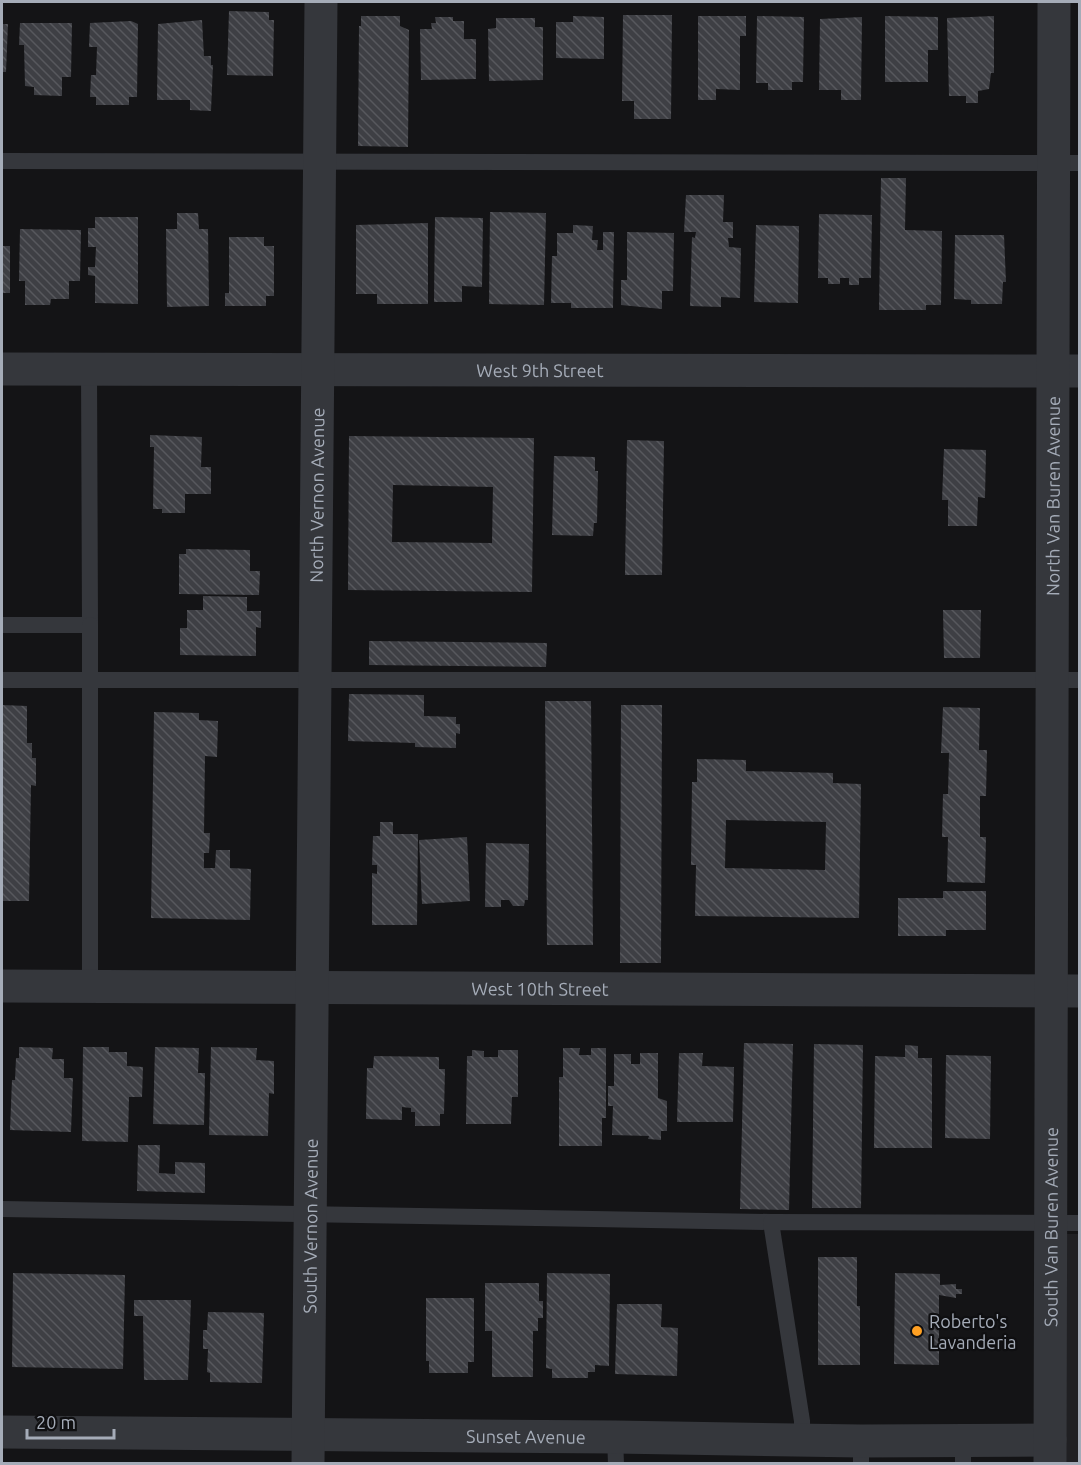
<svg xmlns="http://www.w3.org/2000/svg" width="1081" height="1465" font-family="Ubuntu,sans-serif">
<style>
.built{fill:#202023}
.building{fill:url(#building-back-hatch);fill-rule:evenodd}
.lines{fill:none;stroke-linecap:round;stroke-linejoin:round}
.service{stroke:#35373c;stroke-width:16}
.minor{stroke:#35373c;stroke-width:33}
.poi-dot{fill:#ffa023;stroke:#0f0f11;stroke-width:2}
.labels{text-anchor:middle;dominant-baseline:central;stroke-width:4.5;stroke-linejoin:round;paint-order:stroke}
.street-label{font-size:18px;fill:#a5acb8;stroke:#0f0f11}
.poi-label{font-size:18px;fill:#a5acb8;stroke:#0f0f11;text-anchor:start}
</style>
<defs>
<pattern id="building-back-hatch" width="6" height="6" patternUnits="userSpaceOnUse" patternTransform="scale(1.5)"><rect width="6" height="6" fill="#3e3f44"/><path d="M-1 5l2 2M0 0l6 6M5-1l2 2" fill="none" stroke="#57585d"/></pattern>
</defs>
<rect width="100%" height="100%" fill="#141416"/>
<path class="built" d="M1066,1234H1079V1463L1065,1464Z"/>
<g class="building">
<path d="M229,11L269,12V20H274L273,76L227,75Z"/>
<path d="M623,15H672L671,119H634V101H622Z"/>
<path d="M361,16H400V26L409,30L408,147L358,146L359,26H361Z"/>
<path d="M573,16L604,17V59L556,58V22H573Z"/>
<path d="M698,16H746V36H740V90L716,89V100H698Z"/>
<path d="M757,16L804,17L803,82H792V90H768V83H756Z"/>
<path d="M885,16L938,17V50H928V82H885Z"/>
<path d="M994,16V73H991L989,89L978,91V103H966V96H949L947,18Z"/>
<path d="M435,17H453V21H464V39H476V79L421,80L420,29H432L431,23H436Z"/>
<path d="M862,17L861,100H841V90H819L820,19Z"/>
<path d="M496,18H535V27H543V80L489,81L488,29L496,28Z"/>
<path d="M202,20L204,56H211V65H213L211,111L190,110V100H157L158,24Z"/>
<path d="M131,21L138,24L137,97H129V105H96V97H90L91,75H96L97,47H89L90,23Z"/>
<path d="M20,23H72L71,77H62V96L34,95V87L25,86L24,45H19Z"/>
<path d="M2,24H8L6,72H2Z"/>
<path d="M881,178H906L905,230L942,231L941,305H926V310H879Z"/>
<path d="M686,195H724L723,222H733V238H728L729,247L741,248L740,298L721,297V307L690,306L692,237L695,238L696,232H684Z"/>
<path d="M490,212L546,213L544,305L489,304Z"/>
<path d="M177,213H198L199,229H208L209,306L167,307L166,229H177Z"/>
<path d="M819,214L872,215L871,278H859V285H849V278H840V284H828V278H818Z"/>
<path d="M95,217H138V304L95,303V276L88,275V267H95L96,247H88V228H95Z"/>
<path d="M435,217L483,218L482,287L462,286V302H434Z"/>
<path d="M428,223V304H377V294H356V225Z"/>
<path d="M573,225L593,226L592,240H598L597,250H603V232H614L613,308H571V303H551L552,256H557V233H573Z"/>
<path d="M756,225L799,226L798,303L754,302Z"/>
<path d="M20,229L81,230L80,281H69V299H51L50,305H25V281H19Z"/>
<path d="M627,232L674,233L673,291H662V309L621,305V280H627Z"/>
<path d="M955,235H1004L1006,282H1003L1002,304H971V300L954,299Z"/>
<path d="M229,237H264V246H274V296H266V306H225V293H229Z"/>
<rect x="2" y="246" width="8" height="47"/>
<path d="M150,435L202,437L201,467H211V494H185V513H162V509H153L154,447H150Z"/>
<path d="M349,436L534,438L532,592L348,590ZM393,485L493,487L492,543L392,542Z"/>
<path d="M627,440L664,441L662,575H625Z"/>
<path d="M944,449L986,450L985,498L978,497L977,526H948V500H942Z"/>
<path d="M554,456L595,457V471H598L597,523H594L593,536L552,535Z"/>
<path d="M186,549L250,550V571H260L259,595L179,594V554H186Z"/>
<path d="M203,596L247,597V611H261V628L256,627V656L180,655V628H187V610H203Z"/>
<path d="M943,610H981L980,658H944Z"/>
<path d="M369,641L547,643L546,667L369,665Z"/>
<path d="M349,694L424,695V716L456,717V724H460V734L456,733V748L415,747V743L348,741Z"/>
<path d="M545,701H591L593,945H547Z"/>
<path d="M2,705L27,706V743H32V758H36V786L31,785L29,901H2Z"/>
<path d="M621,705H662L661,963H620Z"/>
<path d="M943,707L980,708L979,750H987L986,796H980V837H986L985,883L947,882L948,837H942L943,794H948L949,753H941Z"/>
<path d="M154,712L199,713V720L218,721L217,757L205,756L204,833H210L209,853H204V868H215L216,850H230V868L251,869L250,920L151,918Z"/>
<path d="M697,759L746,760V771L833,773V783L861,784L859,918L695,916L696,865H691L692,782H697ZM726,820L826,822L825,870L725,868Z"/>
<path d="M380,822H393V834H418L417,925H372V873L377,874V865H372L373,836H380Z"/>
<path d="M467,837L470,901L422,904L419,840Z"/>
<path d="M486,843L529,844L528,900H525L524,906H513L509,900H501V907H485Z"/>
<path d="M943,891H986V930H946V936H898V898H943Z"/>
<path d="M744,1043L793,1044L789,1210L740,1209Z"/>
<path d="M814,1044L863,1045L861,1208H812Z"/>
<path d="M905,1045L918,1046V1058H932V1148H874L875,1056L905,1057Z"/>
<path d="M19,1047L53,1048L52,1059H64V1078H73L71,1132L10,1130L12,1080H15L16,1058H19Z"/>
<path d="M83,1047H109V1052H127V1066L143,1067L142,1097H129L128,1142L82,1141Z"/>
<path d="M155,1047L199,1048L198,1073H205L204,1125L153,1124Z"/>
<path d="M211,1047L257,1048L256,1060L274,1061V1094L269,1093L268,1136L209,1135Z"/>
<path d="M563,1048H580L579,1055H591V1048H606V1118H602V1146H559V1077H563Z"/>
<path d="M472,1050L484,1051V1057H498V1050H518V1097H512L511,1124H466L467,1056H472Z"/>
<path d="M640,1053H658V1098L667,1101V1131H661V1140L648,1139L649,1136L612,1135L613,1106H608V1086H614V1054H631V1064H640Z"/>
<path d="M679,1053H703L702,1066L734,1067L733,1122H677Z"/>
<path d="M946,1055L991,1056L990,1139L945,1138Z"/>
<path d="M374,1056L439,1057V1069H445L444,1114H440V1126H415V1112H411V1108L402,1107V1120L366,1119L367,1068H373Z"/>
<path d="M138,1145H160L159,1173L175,1174V1162L205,1163V1193L137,1191Z"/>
<path d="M818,1257H857V1306H860V1365H818Z"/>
<path d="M13,1273L125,1275L123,1369L12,1367Z"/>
<path d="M547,1273L610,1274L609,1366L595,1365V1372H588V1378H552V1369L546,1368Z"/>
<path d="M895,1273L940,1274V1285L956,1284V1289H962V1294H956V1298L939,1295V1365L894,1364Z"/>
<path d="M485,1283H539V1301H543V1318H538V1331H533V1377H492V1331H485Z"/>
<path d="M426,1298H474V1362H468V1373H429V1361H426Z"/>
<path d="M134,1300H191L188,1380H144L143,1316H134Z"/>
<path d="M617,1304H662L661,1327L678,1328L677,1376L615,1374Z"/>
<path d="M208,1312L264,1313L262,1383L210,1382V1373L207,1372L208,1349H203V1330H207Z"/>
</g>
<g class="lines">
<g class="service">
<path d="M2,161L1080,163"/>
<path d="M2,625H90L89,369"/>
<path d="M90,625V986"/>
<path d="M2,680H1080"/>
<path d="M2,1209L771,1222"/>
<path d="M615,1437L616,1464"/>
<path d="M802,1440V1421L771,1222L1080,1223"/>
<path d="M861,1441V1464"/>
<path d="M963,1441V1464"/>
</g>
<g class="minor">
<path id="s1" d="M2,369L1080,371"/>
<path id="s2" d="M2,986L1080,991"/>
<path id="s3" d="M2,1432L615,1437L861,1441L1050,1440"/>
<path id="s4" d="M308,1464L321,2"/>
<path id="s5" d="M1050,1464L1054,2"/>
</g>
</g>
<circle class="poi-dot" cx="917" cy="1331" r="6"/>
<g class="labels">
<g class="street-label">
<text stroke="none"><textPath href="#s1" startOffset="538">West 9th Street</textPath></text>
<text stroke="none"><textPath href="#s4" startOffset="969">North Vernon Avenue</textPath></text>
<text stroke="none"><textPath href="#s5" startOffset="968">North Van Buren Avenue</textPath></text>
<text stroke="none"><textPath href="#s2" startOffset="538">West 10th Street</textPath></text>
<text stroke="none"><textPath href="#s4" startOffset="238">South Vernon Avenue</textPath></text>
<text stroke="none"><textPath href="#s5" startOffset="237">South Van Buren Avenue</textPath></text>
<text stroke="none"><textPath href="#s3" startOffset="524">Sunset Avenue</textPath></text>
</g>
<g class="poi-label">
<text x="929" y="1321">Roberto's<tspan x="929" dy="21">Lavanderia</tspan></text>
</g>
</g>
<rect width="1081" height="1465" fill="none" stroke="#a5acb8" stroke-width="6"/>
<path d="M27 1429v9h87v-9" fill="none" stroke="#a5acb8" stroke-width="3"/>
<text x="36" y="1429" font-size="18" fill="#a5acb8" stroke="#0f0f11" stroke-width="4.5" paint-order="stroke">20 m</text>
</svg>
